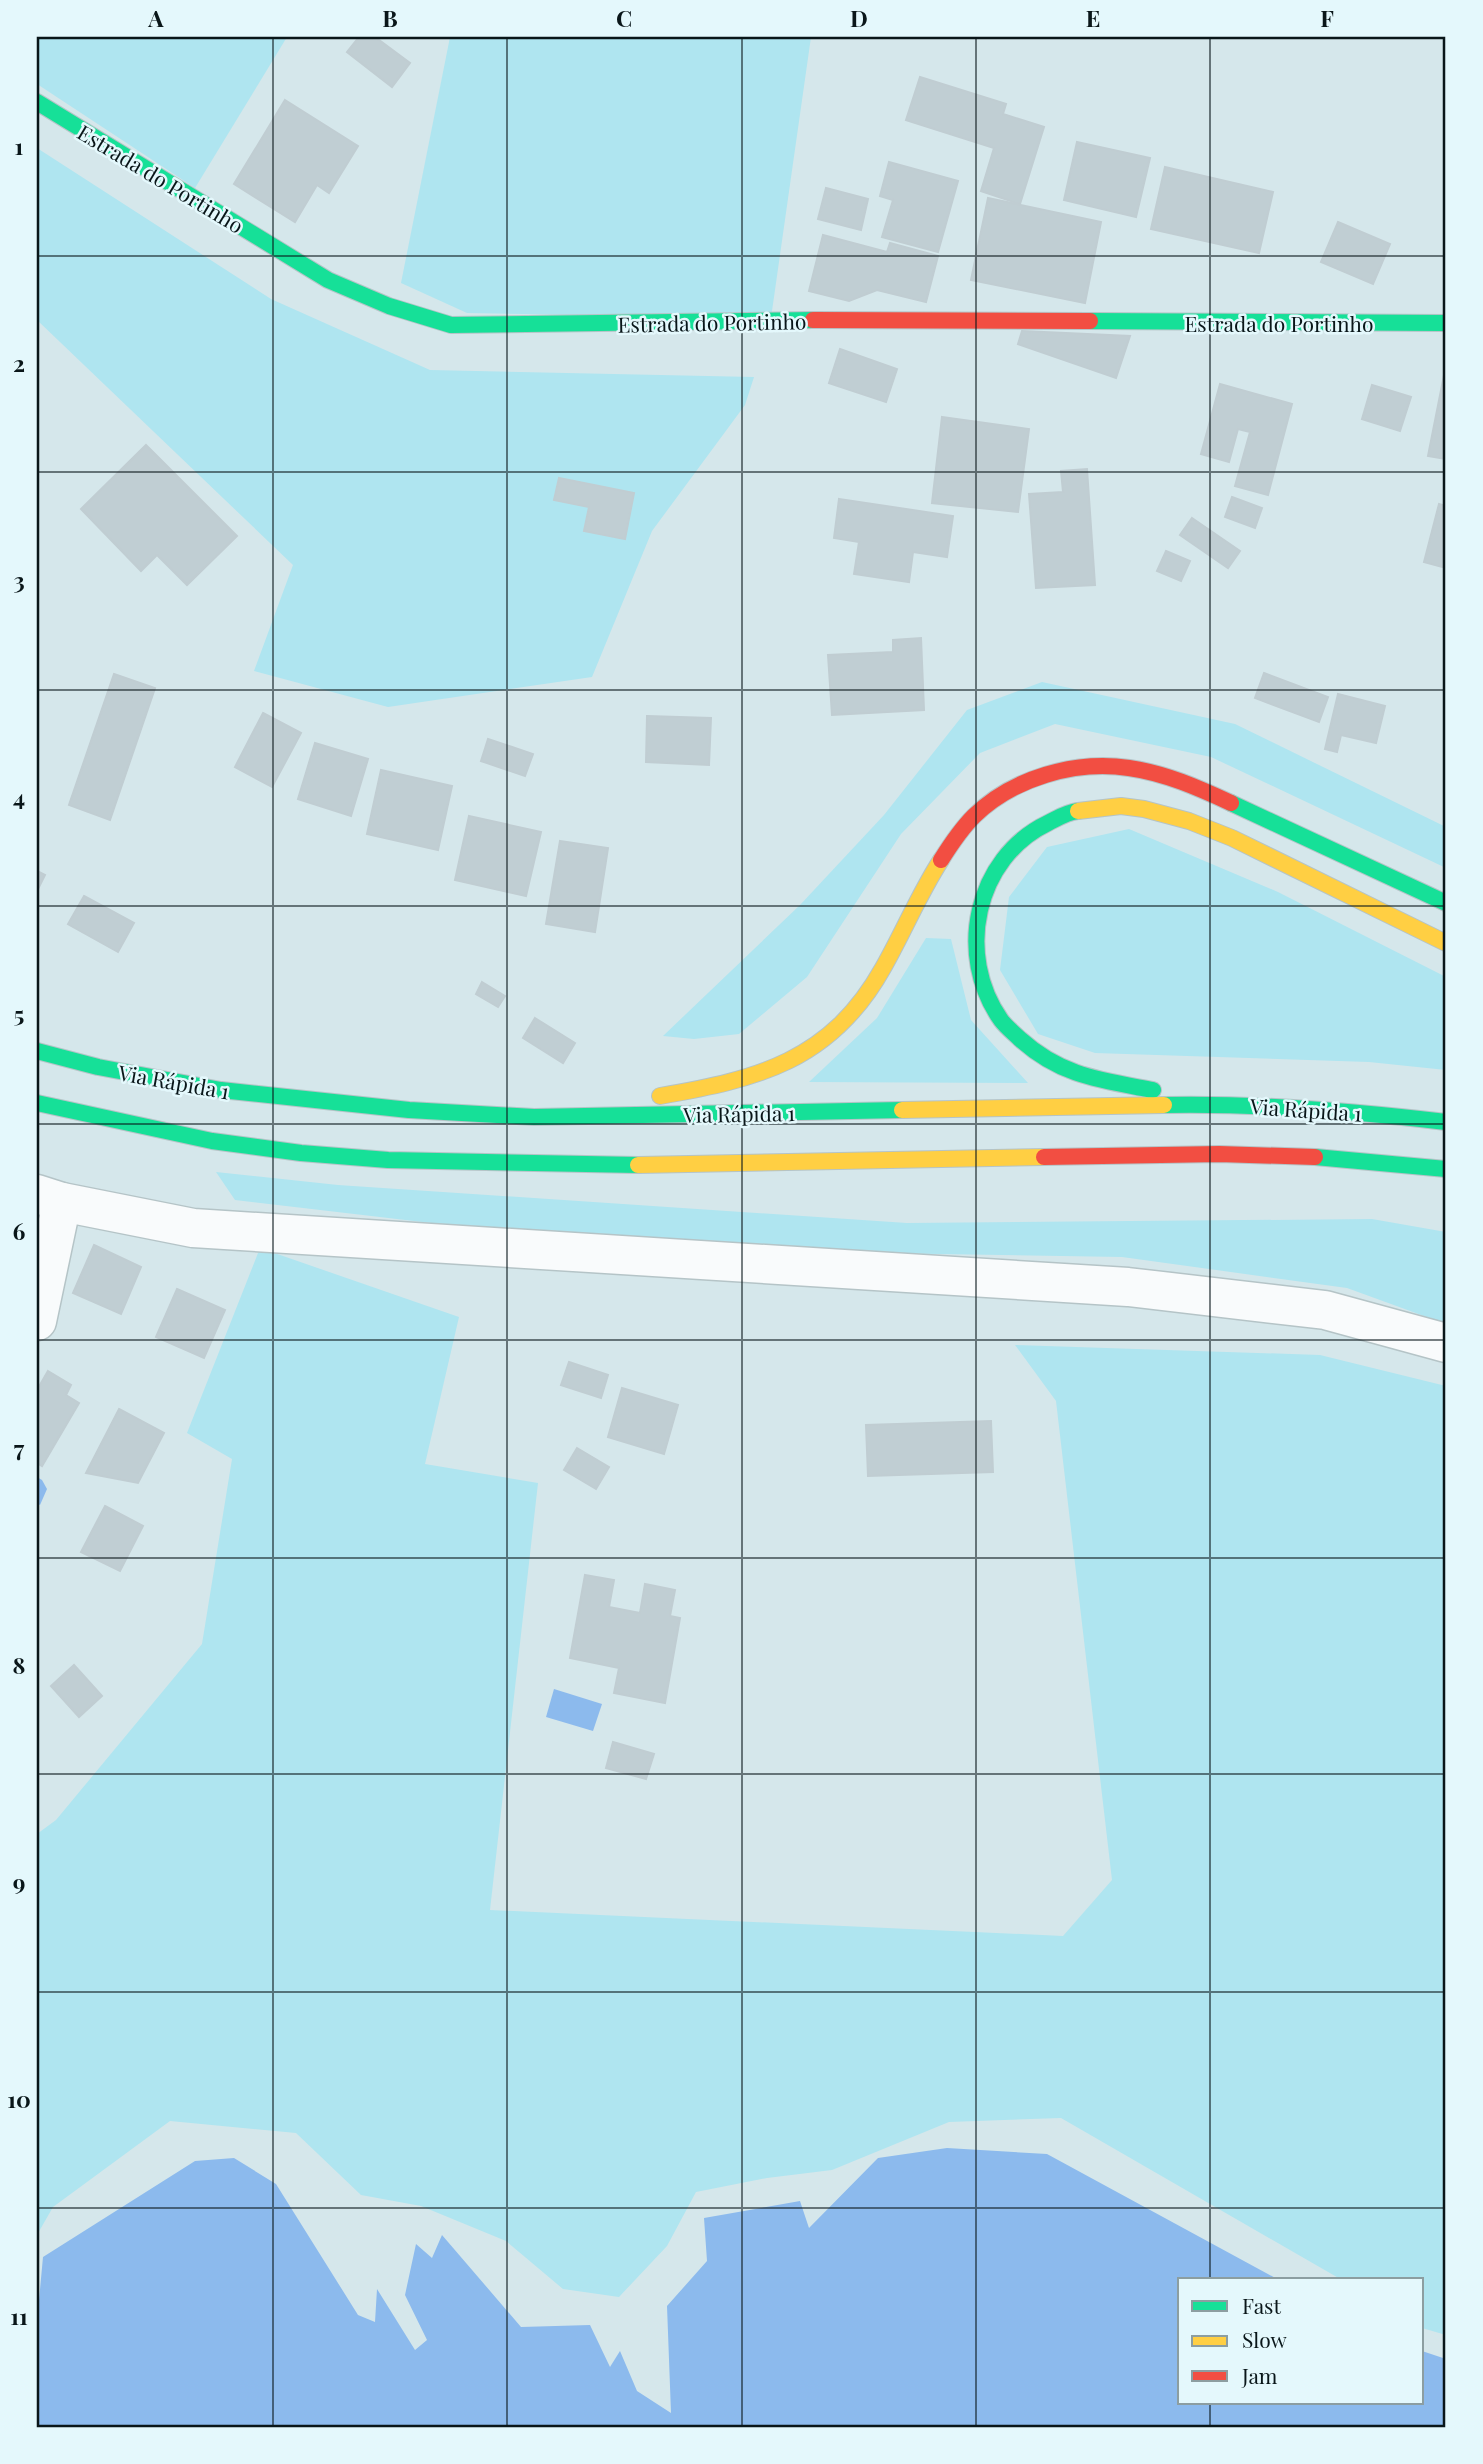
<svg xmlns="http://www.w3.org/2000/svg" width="1483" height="2464" font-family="'Playfair Display',serif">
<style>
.green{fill:#afe5f0}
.water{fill:#8cbaed}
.building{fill:#c0ced3;stroke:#c0cdd2;stroke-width:2}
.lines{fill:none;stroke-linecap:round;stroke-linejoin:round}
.street-casing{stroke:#b5c4c7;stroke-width:41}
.fast-casing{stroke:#b5c4c7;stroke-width:18}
.slow-casing{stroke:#b5c4c7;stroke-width:18}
.jam-casing{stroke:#b5c4c7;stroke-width:18}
.street{stroke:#f9fbfc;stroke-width:38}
.fast{stroke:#16e098;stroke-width:16}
.slow{stroke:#ffcf43;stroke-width:16}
.jam{stroke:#f24e42;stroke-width:16}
.grid{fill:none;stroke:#091619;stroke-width:2;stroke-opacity:0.55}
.labels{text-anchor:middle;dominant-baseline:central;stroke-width:5;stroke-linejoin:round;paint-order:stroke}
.street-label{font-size:21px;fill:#091619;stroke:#e4f8fc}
.neatline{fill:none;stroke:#091619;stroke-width:2.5}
.grid-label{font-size:23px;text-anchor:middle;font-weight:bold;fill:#091619}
</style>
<rect width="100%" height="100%" fill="#d5e7eb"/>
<g class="green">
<path d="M37,37H287L195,188L37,84Z"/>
<path d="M450,37H811L771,318L467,313L401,283Z"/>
<path d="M37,148L271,299L430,370L754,377L745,405L652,531L592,677L388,707L254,671L293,565L37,320Z"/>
<path d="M1042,682L1235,724L1446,827V868L1211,757L1055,724L980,753L901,834L807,977L739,1034L694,1039L663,1036L800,905L884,815L967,710Z"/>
<path d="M1129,829L1278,892L1446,977V1070L1369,1062L1095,1053L1038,1034L1000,970L1009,897L1047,847Z"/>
<path d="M926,938L951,939L971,1020L1028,1083L809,1082L877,1018Z"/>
<path d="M216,1172L338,1185L907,1223L1372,1219L1446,1232V1324L1347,1288L1122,1257L875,1253L558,1238L235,1200Z"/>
<path d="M260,1248L459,1317L425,1464L538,1483L490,1910L1063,1936L1112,1880L1056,1401L1015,1345L1320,1355L1446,1386V2335L1422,2328V2280H1342L1061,2118L949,2122L832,2170L767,2178L696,2192L667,2246L619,2297L563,2289L506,2241L421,2206L361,2195L296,2133L170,2121L53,2207L37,2235V1834L56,1820L202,1644L232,1459L187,1433Z"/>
</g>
<g class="water">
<path d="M37,1477L42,1480L47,1489L40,1505L37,1503Z"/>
<path d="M554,1689L602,1704L593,1731L546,1717Z"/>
<path d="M947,2148L1047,2154L1279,2280H1180V2403H1422V2351L1446,2359V2427H37V2322L43,2257L195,2161L234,2158L276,2184L358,2315L375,2322L377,2289L415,2350L427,2340L405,2295L416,2244L432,2258L442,2235L521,2327L590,2325L610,2367L620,2351L637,2391L671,2413L667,2306L707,2261L704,2218L800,2201L809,2228L878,2158Z"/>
</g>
<g class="building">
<path d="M359,37H375L410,63L392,87L347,52Z"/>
<path d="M920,77L1006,104L1003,114L1044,127L1020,204L981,191L994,148L906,120Z"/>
<path d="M285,100L358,146L329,193L317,185L295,222L234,184Z"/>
<path d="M1077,142L1150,158L1136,217L1064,200Z"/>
<path d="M889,162L958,181L938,252L882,237L893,200L880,196Z"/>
<path d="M1165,167L1273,192L1259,253L1151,229Z"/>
<path d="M826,188L868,199L861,230L818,219Z"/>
<path d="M988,198L1101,222L1085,303L971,280Z"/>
<path d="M1338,222L1390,244L1373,284L1321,262Z"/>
<path d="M823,235L887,252L890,243L938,256L926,302L877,290L849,301L809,291Z"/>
<path d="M1022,331L1130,336L1116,378L1018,344Z"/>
<path d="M840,349L897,369L886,402L829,383Z"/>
<path d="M1444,375H1446V459L1428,456Z"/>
<path d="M1220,384L1292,404L1268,495L1235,486L1250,432L1238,429L1229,462L1201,454Z"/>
<path d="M1372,385L1411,397L1400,431L1362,419Z"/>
<path d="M942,417L1029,429L1018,512L932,503Z"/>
<path d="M146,445L237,536L187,585L157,555L141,571L81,509Z"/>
<path d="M1087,469L1095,585L1036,588L1029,494L1063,492L1061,471Z"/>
<path d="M559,478L634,493L625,539L584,531L589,507L554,500Z"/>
<path d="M1232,497L1262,508L1255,528L1225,517Z"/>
<path d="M839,499L953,516L947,557L913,552L909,582L854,574L859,542L834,538Z"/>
<path d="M1439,504L1446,506V568L1424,562Z"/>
<path d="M1192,518L1240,551L1228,568L1180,535Z"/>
<path d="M1166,551L1190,561L1181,581L1157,571Z"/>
<path d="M921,638L924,710L832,715L828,655L893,652V640Z"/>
<path d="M1264,673L1328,697L1319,722L1255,698Z"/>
<path d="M114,674L155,688L110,820L69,805Z"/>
<path d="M1338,694L1385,706L1376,743L1341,735L1337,752L1325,749Z"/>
<path d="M263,713L301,733L272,787L235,767Z"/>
<path d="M647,716L711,718L709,765L646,762Z"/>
<path d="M488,739L533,754L525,776L481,761Z"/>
<path d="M315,743L368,759L351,816L298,799Z"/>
<path d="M381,770L452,786L438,850L367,834Z"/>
<path d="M469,816L541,832L526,896L455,880Z"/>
<path d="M560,841L608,848L595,932L546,924Z"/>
<path d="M37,871L45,875L37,891Z"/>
<path d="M84,896L134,923L118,952L68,924Z"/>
<path d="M482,982L505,996L498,1007L476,994Z"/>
<path d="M535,1018L575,1043L563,1063L523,1038Z"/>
<path d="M94,1245L141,1267L121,1314L73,1293Z"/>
<path d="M177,1289L225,1310L204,1358L156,1337Z"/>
<path d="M569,1362L608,1375L601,1398L561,1385Z"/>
<path d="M48,1371L71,1385L66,1395L79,1403L42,1466L37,1463V1390Z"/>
<path d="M622,1388L678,1405L664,1454L608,1437Z"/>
<path d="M119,1409L164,1433L138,1483L86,1473Z"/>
<path d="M991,1421L993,1472L868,1476L866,1425Z"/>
<path d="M577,1448L609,1467L596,1489L564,1470Z"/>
<path d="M105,1506L143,1526L120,1571L81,1552Z"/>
<path d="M585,1575L614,1580L609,1607L640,1613L645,1584L675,1590L670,1616L680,1618L665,1703L614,1693L619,1668L570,1658Z"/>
<path d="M74,1665L102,1696L79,1717L51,1686Z"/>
<path d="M613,1742L654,1754L646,1779L606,1768Z"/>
</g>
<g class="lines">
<g class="street-casing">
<g id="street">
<path d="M37,1194L62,1202L193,1228L1128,1287L1325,1310L1446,1343"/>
<path d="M37,1321L62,1202"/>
</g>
</g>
<g class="fast-casing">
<g id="fast">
<path d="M37,102L328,280L389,306L451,325L813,320"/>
<path d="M1090,321L1446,323"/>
<path d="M1231,803L1446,903"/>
<path d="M1078,811C1067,812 1058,818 1048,823C975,858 955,955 1001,1020C1006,1027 1014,1033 1020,1039C1061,1076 1100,1080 1153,1090"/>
<path d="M37,1051L98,1067L221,1090L409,1110L534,1117L902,1110"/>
<path d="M37,1103L212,1141L301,1153L388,1160L638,1165"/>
<path d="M1164,1105C1259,1103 1352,1111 1446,1122"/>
<path d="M1315,1157L1446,1169"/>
</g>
</g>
<g class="slow-casing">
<g id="slow">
<path d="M1078,811L1121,806L1144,809L1189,821L1232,838L1446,943"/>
<path d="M660,1096C758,1079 831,1061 883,968C903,933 919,894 941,860"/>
<path d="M902,1110L1164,1105"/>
<path d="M638,1165L1044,1157"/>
</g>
</g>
<g class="jam-casing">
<g id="jam">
<path d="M813,320L1090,321"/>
<path d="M941,860C951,844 961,829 974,816C1013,778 1075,760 1129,768C1165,773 1199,788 1231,803"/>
<path d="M1044,1157L1219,1154L1315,1157"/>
</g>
</g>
<use href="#street" class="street"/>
<use href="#fast" class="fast"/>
<use href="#slow" class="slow"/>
<use href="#jam" class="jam"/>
</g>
<path class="grid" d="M273,37V2427M507,37V2427M742,37V2427M976,37V2427M1210,37V2280M37,256H1446M37,472H1446M37,690H1446M37,906H1446M37,1124H1446M37,1340H1446M37,1558H1446M37,1774H1446M37,1992H1446M37,2208H1446M1210,2403V2427"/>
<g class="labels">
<g class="street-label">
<text transform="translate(161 178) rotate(31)">Estrada do Portinho</text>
<text transform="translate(712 322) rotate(-1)">Estrada do Portinho</text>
<text x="1279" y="323">Estrada do Portinho</text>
<text transform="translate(174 1081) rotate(10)">Via Rápida 1</text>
<text transform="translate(1306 1109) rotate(4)">Via Rápida 1</text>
<text transform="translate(739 1113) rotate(-1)">Via Rápida 1</text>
</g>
</g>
<rect width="1483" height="2464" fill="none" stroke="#e4f8fc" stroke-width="77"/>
<rect x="1178" y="2278" width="245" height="126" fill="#e4f8fc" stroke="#8c9ea1" stroke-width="2"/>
<rect x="1192" y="2301" width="35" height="10" fill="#16e098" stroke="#8c9ea1" stroke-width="2"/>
<text x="1242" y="2314" font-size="21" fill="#091619">Fast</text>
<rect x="1192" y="2336" width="35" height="10" fill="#ffcf43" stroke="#8c9ea1" stroke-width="2"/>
<text x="1242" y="2348" font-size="21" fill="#091619">Slow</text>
<rect x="1192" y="2371" width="35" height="10" fill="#f24e42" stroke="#8c9ea1" stroke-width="2"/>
<text x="1242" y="2384" font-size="21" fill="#091619">Jam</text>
<rect x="38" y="38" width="1406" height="2388" class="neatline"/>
<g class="grid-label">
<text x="156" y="27">A</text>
<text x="390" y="27">B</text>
<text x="624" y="27">C</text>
<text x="859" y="27">D</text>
<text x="1093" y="27">E</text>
<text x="1327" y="27">F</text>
<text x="19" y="155">1</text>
<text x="19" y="372">2</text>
<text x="19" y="589">3</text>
<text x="19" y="806">4</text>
<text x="19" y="1023">5</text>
<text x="19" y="1240">6</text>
<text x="19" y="1457">7</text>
<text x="19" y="1674">8</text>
<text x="19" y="1891">9</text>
<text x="19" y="2108">10</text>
<text x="19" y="2325">11</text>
</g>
</svg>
